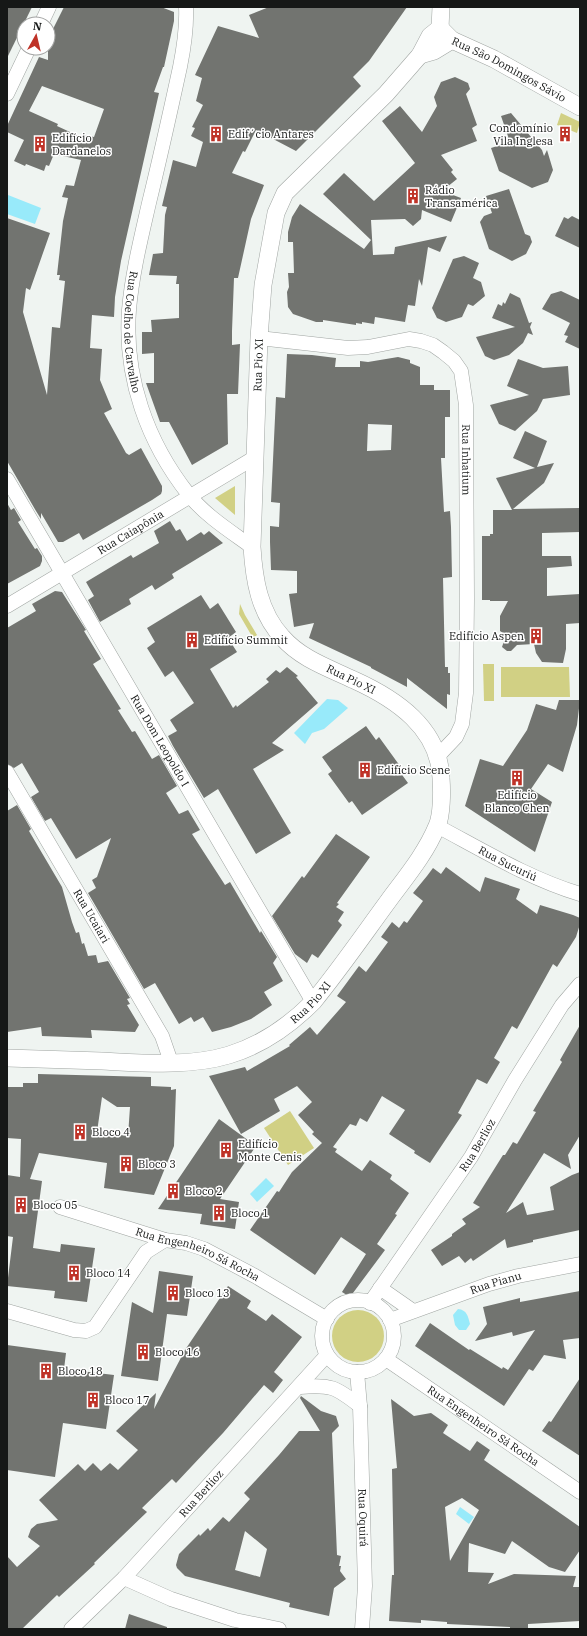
<svg xmlns="http://www.w3.org/2000/svg" width="587" height="1636" font-family="'IBM Plex Serif',serif">
<style>
.green{fill:#d1d084}
.water{fill:#98eafa}
.building{fill:#727470;fill-rule:evenodd}
.lines{fill:none;stroke-linecap:round;stroke-linejoin:round}
.minor-casing{stroke:#a0a5a2;stroke-width:15}
.tertiary-casing{stroke:#a0a5a2;stroke-width:18}
.minor{stroke:#fff;stroke-width:14}
.tertiary{stroke:#fff;stroke-width:17}
.labels{text-anchor:middle;dominant-baseline:central;stroke-width:3;stroke-linejoin:round;paint-order:stroke}
.street-label{font-size:11px;fill:#161817;stroke:#fff}
.poi-label{font-size:11px;fill:#161817;stroke:#fff;text-anchor:start}
</style>
<rect width="100%" height="100%" fill="#eff4f1"/>
<g class="green">
<path d="M561,113L580,122L577,133L557,125Z"/>
<path d="M235,486V515L215,498Z"/>
<path d="M240,604L245,615L257,635L253,638L239,614Z"/>
<path d="M483,664H494V701H484Z"/>
<path d="M501,667H569L570,697H501Z"/>
<path d="M290,1111L314,1148L288,1165L264,1128Z"/>
<circle cx="358" cy="1336" r="26"/>
</g>
<g class="water">
<path d="M8,195L41,208L35,224L7,214V199Z"/>
<path d="M327,699L338,700L348,708L324,729L312,733L305,744L294,733Z"/>
<path d="M266,1178L274,1186L257,1202L250,1194Z"/>
<path d="M458,1309C467,1310 468,1316 470,1324L466,1330H459L455,1325L453,1315Z"/>
<path d="M460,1507L474,1517L469,1524L456,1514Z"/>
</g>
<g class="building">
<path d="M7,7H32L7,58Z"/>
<path d="M64,7H161L174,12V21L164,67H163L154,92L159,93L121,261L115,297L114,317L92,315L90,348L102,349L100,380L112,409L104,413L126,453L129,455L141,448L162,486V491L161,494L152,500L83,540L79,533L63,542H58L41,513V519L36,511L7,461V218L50,233L30,290L26,288L23,312L47,395L52,327L60,328L65,281L59,280L60,275H57L63,221L68,198L62,197L66,185L74,186L81,160L54,154L49,166L46,165L44,171L26,164L25,166L14,161L24,140L7,132V126L39,57L48,60V39ZM42,86L104,109L94,137L84,135L83,138L57,126L58,124L29,111Z"/>
<path d="M269,7H407L369,61L353,77L361,86L296,151L256,130L245,152L243,151L232,173L264,185L251,219L238,278H234L232,331V345L240,344L238,394H227L228,444L192,465L169,422H160L146,383H154V353L142,354V332H152L151,320L179,318V284H176L177,276L149,275L153,254L163,253L165,215L167,207L162,206L173,160L196,167L203,142L191,136L195,128L192,127L203,105L196,101L202,78L195,75L218,26L259,38L249,15Z"/>
<path d="M455,77L468,83L470,89L466,94L477,125L472,128L477,141L441,155L453,170L451,172L457,179L442,191L461,198L451,222L422,210L421,219L413,226L405,219L371,220L373,255L394,254L395,247L447,236L440,252L428,247L422,286L419,279L415,306L408,305L405,322L375,317L374,324L362,322V324L356,323V325L323,320V322H316L293,314L288,307L287,292L289,287L288,273H294L293,242H288V232L292,217L300,204L364,249L371,240L323,194L344,173L374,201L415,163L382,121L400,106L422,132L437,106L434,97L441,82Z"/>
<path d="M511,113L542,150L544,156L547,150L553,170L548,182L532,188L499,171L491,148L510,142L501,116Z"/>
<path d="M509,189L525,234L530,236L532,242L526,254L512,261L489,249L480,222L484,216L492,213L486,196Z"/>
<path d="M572,216L580,220V248L555,236L564,217L568,219Z"/>
<path d="M464,256L479,263L473,278L481,282L485,296L473,306L468,304L462,317L446,322L437,318L432,308L453,259Z"/>
<path d="M561,291L580,300V349L565,342L568,336L564,335L570,323L542,309L551,294Z"/>
<path d="M510,293L520,298L529,323L532,322L530,327L533,335L528,333L523,343L509,355L494,360L485,356L476,337L515,327L492,318L498,304L502,306L503,302L505,304Z"/>
<path d="M287,354L312,355L336,358L335,367H360V361L368,362L398,357L410,360V363L420,367V385H434V390H450V417H445V458H441L444,512L450,511L451,527L452,577L443,578L445,667H448V673H450V695L447,694V709L407,678V687L371,668V667L309,638L314,623L294,627L289,594L297,593V571L271,570L270,542V526L279,527L280,503L271,502L276,397L285,398ZM368,424L392,425L391,450L367,451Z"/>
<path d="M518,359L543,368L568,366L570,395L543,399L537,411L515,431L499,424L490,405L529,395L507,386Z"/>
<path d="M525,431L547,441L537,467L554,463L544,483L513,509L580,508V532L542,533V556H571L572,566L547,568V596L580,594V623L566,624V649L563,663L542,662L536,653L534,644L517,645L511,651H507L502,647L506,635L500,631V616L508,601H490V600H482V536H490V534H493V510H512L496,478L535,468L513,458Z"/>
<path d="M7,503L11,510L14,508L21,520L18,522L35,549L37,548L42,556V561L40,566L7,584Z"/>
<path d="M170,521L176,531L180,529L187,541L201,532L204,535L209,531L223,543L172,574L174,578L155,590L152,585L129,599L131,604L100,622L88,600L94,596L86,582L131,555L133,558L159,543L154,531Z"/>
<path d="M55,591L62,592L86,630L84,631L101,659L93,664L121,709L118,710L132,732L135,731L152,759L159,755L177,786L166,793L179,814L188,810L200,830L192,834L225,885L230,882L260,933L261,931L277,957L273,963L283,981L264,992L272,1005L251,1019L231,1027L212,1032L203,1017L194,1022L191,1017L179,1024L155,983L144,989L88,893L96,888L92,880L97,877L111,838L76,859L51,818L45,821L31,797L39,792L22,763L14,768L7,764V628L36,611L32,604Z"/>
<path d="M201,595L210,609L218,603L236,632L228,638L237,652L210,669L233,708L236,705L237,707L269,682L266,679L276,670L280,673L287,667L298,676L296,677L318,703L272,743L284,750L253,769L291,833L256,854L218,789L204,798L173,746L168,736L177,731L170,720L194,703L173,671L165,677L147,648L155,642L147,628Z"/>
<path d="M559,700H580L577,725L563,772L548,764L531,789L552,802L535,852L465,806L480,759L503,766L527,730L536,704L556,710Z"/>
<path d="M366,726L376,740L379,737L400,766L397,768L408,783L362,815L352,801L349,803L328,774L332,771L322,757Z"/>
<path d="M17,805L31,829L29,831L62,887L72,922L76,933L79,932L82,944L84,943L88,956L96,955L98,963L108,961L130,998L127,999L130,1004L127,1005L139,1025L135,1032L91,1030L92,1038L42,1036L41,1027L7,1032V811Z"/>
<path d="M336,834L370,857L337,903L339,904L336,907L344,912L338,921L342,925L318,958L312,954L307,963L295,954L272,916L302,876L304,878Z"/>
<path d="M446,867L480,892L485,877L520,889L516,899L537,914L540,905L573,915L580,918V924L576,937L557,967L553,964L517,1029L512,1026L494,1058L500,1062L487,1084L477,1079L458,1113L462,1115L430,1163L414,1153L415,1151L389,1134L405,1110L382,1096L367,1122L360,1118L356,1126L350,1124L333,1147L337,1149L335,1152L362,1171L370,1160L392,1175L390,1179L409,1193L395,1214L397,1215L377,1244L385,1250L350,1297L342,1292L366,1254L341,1237L315,1275L250,1230L277,1191L279,1192L292,1172L322,1143L312,1134L314,1132L298,1115L312,1102L297,1086L274,1099L280,1111L241,1134L209,1076L245,1067L247,1071L290,1046L289,1045L310,1027L317,1035L346,1002L337,996L359,966L366,972L388,942L381,937L392,922L399,928L404,921L407,923L423,901L413,893L427,876L433,868L441,874Z"/>
<path d="M580,1025V1135L568,1155L571,1169L544,1153L506,1213L523,1202L527,1215L554,1210L550,1187L572,1175L580,1172V1230L533,1240V1242L507,1248L505,1239L473,1261L471,1258L465,1263L459,1256L442,1266L431,1250L452,1236V1234L466,1224L462,1219L480,1207L473,1203L503,1155H505L513,1142L517,1144L536,1112L533,1111L562,1062L560,1060Z"/>
<path d="M38,1074L151,1077V1086L171,1087V1090L176,1089L174,1146L154,1195L104,1188L107,1163L39,1153L30,1179L42,1181L33,1248L60,1252L61,1244L95,1248L87,1302L54,1298L55,1291L7,1286L13,1237L7,1236V1175L20,1177L21,1139L7,1138V1087H23V1083H38ZM102,1097L117,1107H130L128,1136L97,1132Z"/>
<path d="M219,1119L256,1146L220,1199L239,1202L235,1229L200,1224L202,1214L158,1209Z"/>
<path d="M159,1271L193,1276L187,1316L167,1314L158,1381L121,1376L132,1302L153,1313Z"/>
<path d="M228,1286L251,1301L247,1308L266,1321L272,1314L302,1337L274,1372L283,1380L273,1393L264,1385L223,1433L176,1483L172,1479L142,1508L147,1512L94,1563L95,1564L59,1597L57,1595L22,1629H7V1556L17,1567L40,1546L28,1537L31,1529L37,1524L58,1520L39,1500L78,1464L85,1471L93,1463L101,1471L110,1463L118,1470L138,1450L116,1431L156,1393L154,1409L185,1350Z"/>
<path d="M580,1291V1338L563,1340L566,1359L544,1355L533,1371L529,1369L504,1406L415,1346L430,1323L469,1350L470,1349L502,1369L503,1367L508,1370L535,1330L513,1336L512,1332L475,1341L487,1324L483,1307L520,1298V1302Z"/>
<path d="M7,1345L66,1353L64,1369L114,1375L106,1429L63,1423L55,1477L7,1470Z"/>
<path d="M580,1378V1456L542,1431L549,1421L551,1422Z"/>
<path d="M301,1396L321,1411L336,1416L339,1426L332,1433L337,1555L341,1556L339,1566H341L340,1571L346,1579L334,1588L329,1616L289,1607L290,1603L185,1576L177,1568L176,1565L179,1554L199,1534L200,1536L208,1528L210,1531L223,1517L229,1522L250,1499L244,1493L279,1455L299,1431H320L300,1398ZM245,1531L267,1549L260,1577L235,1570Z"/>
<path d="M391,1399L414,1416L431,1413L448,1425L443,1433L470,1451L477,1441L490,1450L484,1460L580,1527V1550L565,1572L549,1567L512,1541L505,1554L469,1543L468,1572L494,1573L488,1584L514,1574L576,1576L573,1587H580V1621L528,1624V1629H510V1627L447,1624V1622L421,1620V1623L389,1621L392,1575H394L392,1469L397,1468ZM462,1498L479,1510L450,1561L445,1507Z"/>
<path d="M129,1614L167,1627V1629H125Z"/>
</g>
<g class="lines">
<g class="minor-casing">
<g id="minor">
<path id="s1" d="M186,7C187,28 184,47 180,67C170,113 160,158 149,203C141,238 132,274 129,310C124,377 147,442 189,495C206,516 230,531 252,547"/>
<path d="M41,24L49,7"/>
<path d="M7,94L29,48"/>
<path id="s2" d="M259,338L348,348L368,347L409,339L421,341L433,345L443,352L454,361L461,371L466,405L467,599L466,693L462,724L456,737L438,756"/>
<path id="s3" d="M7,479L313,1002"/>
<path id="s4" d="M7,606L254,458"/>
<path id="s5" d="M7,772L162,1036L171,1062"/>
<path id="s6" d="M437,826C484,851 530,879 580,894"/>
<path id="s7" d="M60,1207L165,1240L186,1243L204,1249L255,1276L327,1319"/>
<path d="M380,1288L413,1311"/>
<circle cx="358" cy="1336" r="36"/>
<path id="s8" d="M370,1303L471,1157L515,1080L562,1005L580,984"/>
<path d="M7,1311L74,1330L86,1331L95,1327L146,1252L165,1240"/>
<path id="s9" d="M390,1320L489,1284L518,1276L580,1264"/>
<path id="s10" d="M386,1359L580,1492"/>
<path id="s11" d="M357,1372L360,1406L365,1586L362,1629"/>
<path d="M300,1387C330,1384 336,1387 360,1406"/>
<path d="M124,1578L171,1599L235,1620L279,1629"/>
<path id="s12" d="M71,1629L124,1578L327,1355"/>
</g>
</g>
<g class="tertiary-casing">
<g id="tertiary">
<path id="s13" d="M440,28L452,40L494,59L580,107"/>
<path d="M440,28L441,7"/>
<path d="M420,55L434,51L452,40"/>
<path id="s14" d="M7,1058C39,1059 70,1060 102,1061C143,1063 189,1067 229,1055C262,1045 289,1026 313,1002C340,969 364,934 389,900C406,877 426,853 437,826C442,815 442,791 441,778C439,728 396,699 354,680C329,668 301,659 282,637C259,612 254,579 252,547L259,338L263,285L276,213L285,193L386,94L420,55L430,36L440,28"/>
</g>
</g>
<use href="#minor" class="minor"/>
<use href="#tertiary" class="tertiary"/>
</g>
<defs>
<g id="building-bare" transform="scale(1.2)"><path d="M-4-6H4V6H1V3H-1V6H-4ZM-2.5-4.3h1.7v1.8h-1.7ZM.8-4.3h1.7v1.8H.8ZM-2.5-1h1.7V.8h-1.7ZM.8-1h1.7V.8H.8Z" fill="#bf3227" stroke="#fff" stroke-width="2.5" paint-order="stroke"/></g>
</defs>
<g fill-rule="evenodd">
<use href="#building-bare" x="216" y="134"/>
<use href="#building-bare" x="565" y="134"/>
<use href="#building-bare" x="40" y="144"/>
<use href="#building-bare" x="413" y="196"/>
<use href="#building-bare" x="536" y="636"/>
<use href="#building-bare" x="192" y="640"/>
<use href="#building-bare" x="365" y="770"/>
<use href="#building-bare" x="517" y="778"/>
<use href="#building-bare" x="80" y="1132"/>
<use href="#building-bare" x="226" y="1150"/>
<use href="#building-bare" x="126" y="1164"/>
<use href="#building-bare" x="173" y="1191"/>
<use href="#building-bare" x="21" y="1205"/>
<use href="#building-bare" x="219" y="1213"/>
<use href="#building-bare" x="74" y="1273"/>
<use href="#building-bare" x="173" y="1293"/>
<use href="#building-bare" x="143" y="1352"/>
<use href="#building-bare" x="46" y="1371"/>
<use href="#building-bare" x="93" y="1400"/>
</g>
<g class="labels">
<g class="street-label">
<text stroke="none"><textPath href="#s13" startOffset="81">Rua São Domingos Sávio</textPath></text>
<text stroke="none"><textPath href="#s1" startOffset="331">Rua Coelho de Carvalho</textPath></text>
<text stroke="none"><textPath href="#s14" startOffset="1089">Rua Pio XI</textPath></text>
<text stroke="none"><textPath href="#s2" startOffset="304">Rua Inhatium</textPath></text>
<text stroke="none"><textPath href="#s4" startOffset="144">Rua Caiapônia</textPath></text>
<text transform="translate(351 679) rotate(26)">Rua Pio XI</text>
<text stroke="none"><textPath href="#s3" startOffset="303">Rua Dom Leopoldo I</textPath></text>
<text stroke="none"><textPath href="#s6" startOffset="80">Rua Sucuriú</textPath></text>
<text stroke="none"><textPath href="#s5" startOffset="167">Rua Ucaiari</textPath></text>
<text stroke="none"><textPath href="#s14" startOffset="321">Rua Pio XI</textPath></text>
<text stroke="none"><textPath href="#s8" startOffset="191">Rua Berlioz</textPath></text>
<text stroke="none"><textPath href="#s7" startOffset="146">Rua Engenheiro Sá Rocha</textPath></text>
<text stroke="none"><textPath href="#s9" startOffset="112">Rua Pianu</textPath></text>
<text stroke="none"><textPath href="#s10" startOffset="118">Rua Engenheiro Sá Rocha</textPath></text>
<text stroke="none"><textPath href="#s12" startOffset="188">Rua Berlioz</textPath></text>
<text stroke="none"><textPath href="#s11" startOffset="146">Rua Oquirá</textPath></text>
</g>
<g class="poi-label">
<text x="553" y="128" text-anchor="end">Condomínio<tspan x="553" dy="13">Vila Inglesa</tspan></text>
<text x="228" y="134">Edif´cio Antares</text>
<text x="52" y="138">Edifício<tspan x="52" dy="13">Dardanelos</tspan></text>
<text x="425" y="190">Rádio<tspan x="425" dy="13">Transamérica</tspan></text>
<text x="524" y="636" text-anchor="end">Edifício Aspen</text>
<text x="204" y="640">Edifício Summit</text>
<text x="377" y="770">Edifício Scene</text>
<text x="517" y="795" text-anchor="middle">Edifício<tspan x="517" dy="13">Blanco Chen</tspan></text>
<text x="92" y="1132">Bloco 4</text>
<text x="238" y="1144">Edifício<tspan x="238" dy="13">Monte Cenis</tspan></text>
<text x="138" y="1164">Bloco 3</text>
<text x="185" y="1191">Bloco 2</text>
<text x="33" y="1205">Bloco 05</text>
<text x="231" y="1213">Bloco 1</text>
<text x="86" y="1273">Bloco 14</text>
<text x="185" y="1293">Bloco 13</text>
<text x="155" y="1352">Bloco 16</text>
<text x="58" y="1371">Bloco 18</text>
<text x="105" y="1400">Bloco 17</text>
</g>
</g>
<rect width="587" height="1636" fill="none" stroke="#161817" stroke-width="16"/>
<g transform="translate(36 36) rotate(8)"><circle r="19" fill="#ffffff" stroke="#a2a3a2"/>
<path d="M0-3L7 15L0 10L-7 15Z" fill="#bf3227"/>
<text y="-6" font-size="11" font-weight="bold" text-anchor="middle" fill="#161817">N</text>
</g>
</svg>
